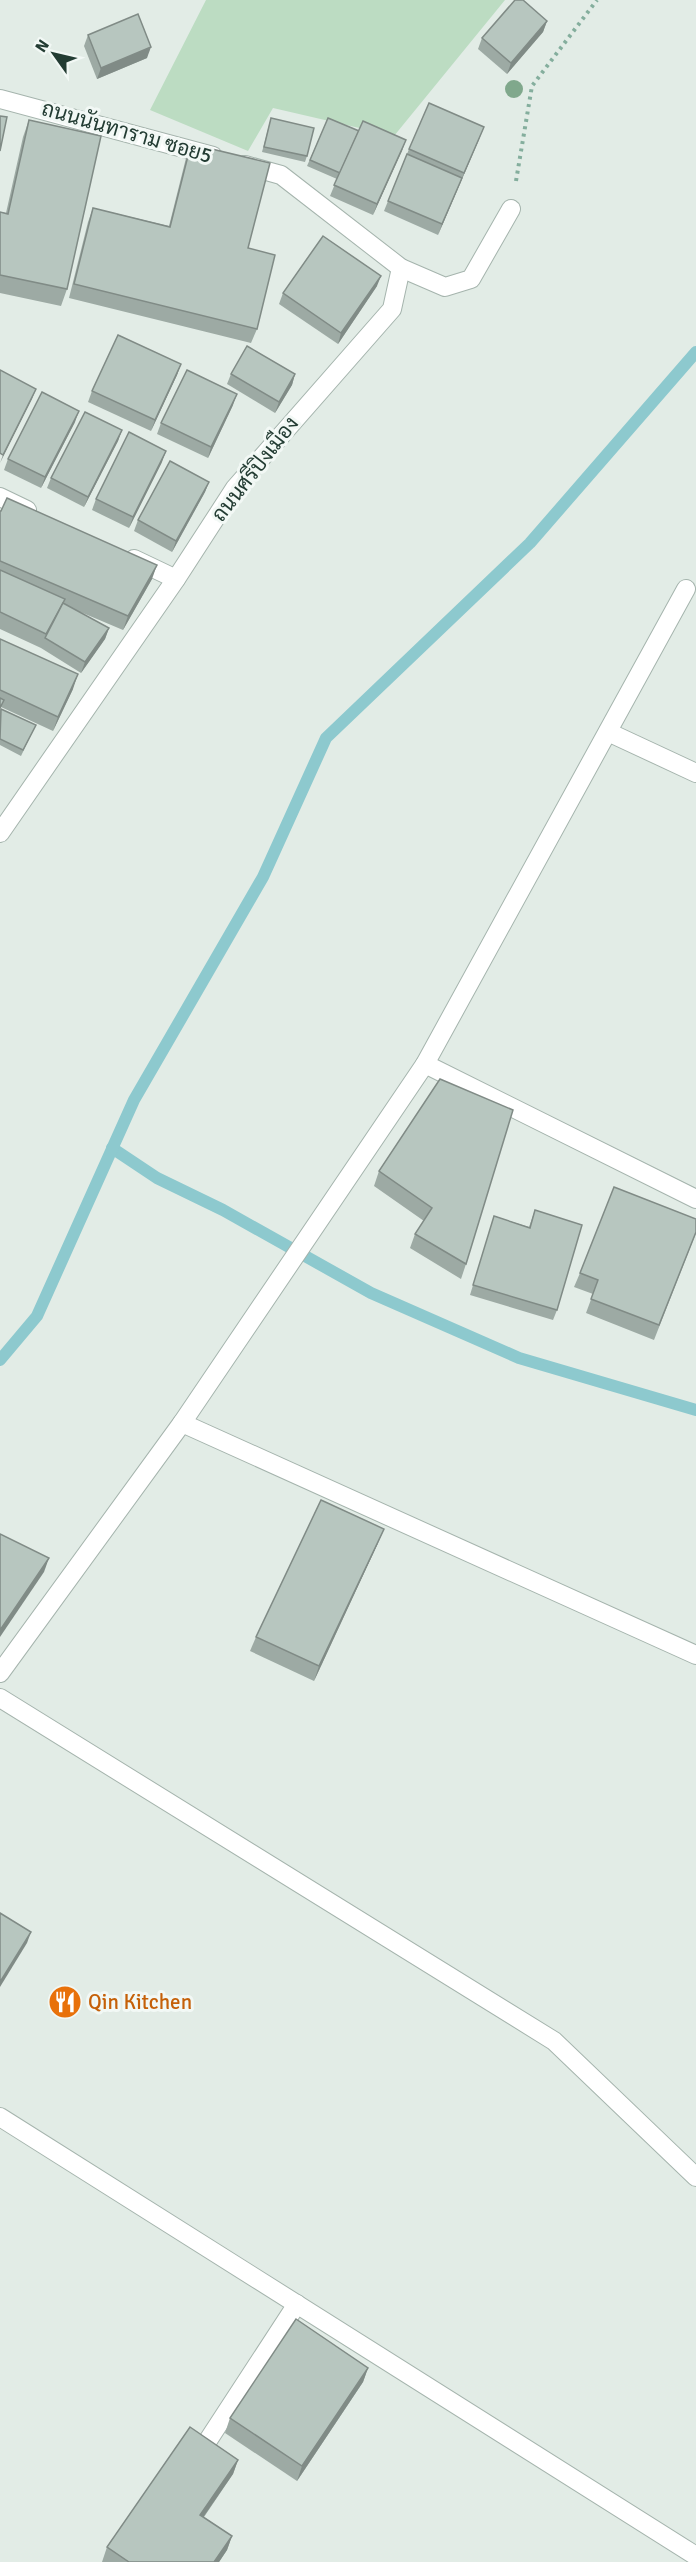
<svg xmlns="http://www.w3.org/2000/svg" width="696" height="2562" font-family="Signika,Sarabun,sans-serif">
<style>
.green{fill:#bcdcc2}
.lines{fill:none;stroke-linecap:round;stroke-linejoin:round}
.stream{stroke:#8dc9ce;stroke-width:12}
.minor-casing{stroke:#a5b4ad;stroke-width:20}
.path{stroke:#84ae9d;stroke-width:4;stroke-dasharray:3 4.5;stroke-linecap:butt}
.minor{stroke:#fff;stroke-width:18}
.tree{fill:#80a88c}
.wall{fill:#9daaa4}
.shaded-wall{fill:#808b86}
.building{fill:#b7c6bf;stroke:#808b86;stroke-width:1.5}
.labels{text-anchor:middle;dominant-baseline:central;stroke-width:6;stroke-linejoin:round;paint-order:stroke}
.street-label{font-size:21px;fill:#233c33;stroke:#f2f8f5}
.food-label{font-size:21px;fill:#c56008;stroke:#f2f8f5;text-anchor:start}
</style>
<rect width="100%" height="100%" fill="#e2ece6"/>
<path class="green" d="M206,0H505L394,136L273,108L248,151L150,110Z"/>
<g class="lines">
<g class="stream">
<path d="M112,1148L157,1178L223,1210L371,1293L519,1358L696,1410"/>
<path d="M0,1360L37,1316L134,1100L263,877L326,738L530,543L696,352"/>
</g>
<g class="minor-casing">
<g id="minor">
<path d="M0,99L213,156"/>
<path d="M245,165L281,175L401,268L445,287L471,279L511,209"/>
<path d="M0,497L27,510"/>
<path d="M134,559L176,579"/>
<path d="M608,732L696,773"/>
<path d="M0,833L176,579L235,488L392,309L401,268"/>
<path d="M425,1064L696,1199"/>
<path d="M182,1423L696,1655"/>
<path d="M0,1673L182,1423L425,1064L686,589"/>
<path d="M0,1698L554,2041L696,2177"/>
<path d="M0,2117L696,2556"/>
<path d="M205,2445L297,2304"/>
</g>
</g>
<path class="path" d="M516,181L532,86L597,0"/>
<use href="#minor" class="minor"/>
</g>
<circle class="tree" cx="514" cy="89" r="9"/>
<g class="wall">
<path d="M547,21L543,32L507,74L478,49L482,38Z"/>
<path d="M88,35L147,58L97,79L84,46Z"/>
<path d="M271,118L307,156L305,162L262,152Z"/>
<path d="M328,118L359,131L406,140L373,215L330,196L337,179L307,166Z"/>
<path d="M29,120L67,289L61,306L0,293V212L6,213L23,137Z"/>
<path d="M480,137L438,235L384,211L409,149Z"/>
<path d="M191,144L248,248L257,329L251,343L69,298L88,222L93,208L169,226L186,158Z"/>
<path d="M377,286L338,344L279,304L283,293Z"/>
<path d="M181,364L177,375L151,431L88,402L92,391Z"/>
<path d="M231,374H295L292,385L275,413L227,384Z"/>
<path d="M233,405L208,458L157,434L161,423Z"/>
<path d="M75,422L41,488L4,470L8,459Z"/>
<path d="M122,430L118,441L84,507L47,488L51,478Z"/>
<path d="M162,462L129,528L92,510L96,499Z"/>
<path d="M209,482L205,492L172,552L134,531L138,520Z"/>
<path d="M0,511L152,579L123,630L78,611L109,628L105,639L81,673L41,648L0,629Z"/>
<path d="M0,639L73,689L53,731L1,707L0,709L36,725L21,756L0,745Z"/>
<path d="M440,1079L466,1264L461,1279L410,1248L415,1234L424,1221L374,1186L379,1171Z"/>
<path d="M535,1210L557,1310L553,1320L470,1295L494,1216L529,1227Z"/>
<path d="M696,1233L654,1340L586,1313L593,1294L574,1287L580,1273Z"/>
<path d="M378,1543L314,1681L250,1651L256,1637Z"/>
<path d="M368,2368L363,2382L297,2481L225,2433L230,2418Z"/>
<path d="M238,2460L233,2474L204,2517L232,2536L227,2550L219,2562H102L107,2547Z"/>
</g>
<g class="shaded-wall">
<path d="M547,21L543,32L507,74L511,63Z"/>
<path d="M151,47L147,58L97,79L101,68Z"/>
<path d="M484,127L480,137L438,235L442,224Z"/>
<path d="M406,140L402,151L373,215L377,204Z"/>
<path d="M381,276L377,286L338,344L341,333Z"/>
<path d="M181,364L177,375L151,431L155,420Z"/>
<path d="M295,374L292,385L275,413L279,402Z"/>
<path d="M36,389L32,399L0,463L3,455Z"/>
<path d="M237,394L233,405L208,458L211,447Z"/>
<path d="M79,411L75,422L41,488L45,477Z"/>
<path d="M122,430L118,441L84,507L88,497Z"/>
<path d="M166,451L162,462L129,528L133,517Z"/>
<path d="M209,482L205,492L172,552L176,541Z"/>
<path d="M157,565L152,579L123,630L128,616Z"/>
<path d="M109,628L105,639L81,673L85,662Z"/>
<path d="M78,674L73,689L53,731L58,717Z"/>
<path d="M384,1529L378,1543L314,1681L319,1666Z"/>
<path d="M49,1558L44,1572L0,1637V1630Z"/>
<path d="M31,1932L27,1943L0,1987V1982Z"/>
<path d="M368,2368L363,2382L297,2481L302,2466Z"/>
<path d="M238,2460L233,2474L195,2529L200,2515Z"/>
<path d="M232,2536L227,2550L219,2562H214Z"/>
</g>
<g class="building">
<path d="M515,0H523L547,21L511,63L482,38Z"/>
<path d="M138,14L151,47L101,68L88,35Z"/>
<path d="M429,103L484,127L464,173L409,149Z"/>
<path d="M0,116L7,117L0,151Z"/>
<path d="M271,118L314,128L307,156L264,147Z"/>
<path d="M328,118L359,131L340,173L310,160Z"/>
<path d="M29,120L101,136L67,289L0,275V212L8,214Z"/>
<path d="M363,121L406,140L377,204L334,185Z"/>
<path d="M191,144L270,163L248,248L275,255L257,329L74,284L93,208L170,227Z"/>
<path d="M407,154L462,178L442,224L388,201Z"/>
<path d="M323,236L381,276L341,333L283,293Z"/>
<path d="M118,335L181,364L155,420L92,391Z"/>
<path d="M247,346L295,374L279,402L231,374Z"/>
<path d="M0,370L36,389L3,455L0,453Z"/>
<path d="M187,370L237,394L211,447L161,423Z"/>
<path d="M42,392L79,411L45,477L8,459Z"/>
<path d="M85,412L122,430L88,497L51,478Z"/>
<path d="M129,432L166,451L133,517L96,499Z"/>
<path d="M170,461L209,482L176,541L138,520Z"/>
<path d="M7,498L157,565L128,616L0,561V511H1Z"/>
<path d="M0,570L65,599L46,634L0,612Z"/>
<path d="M63,603L109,628L85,662L45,638Z"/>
<path d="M0,639L78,674L58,717L0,690Z"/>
<path d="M0,698L4,700L0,708Z"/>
<path d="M1,709L36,725L23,750L0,739Z"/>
<path d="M440,1079L513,1110L466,1264L415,1234L432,1208L379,1171Z"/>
<path d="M614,1187L696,1219V1232L659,1325L591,1299L598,1280L580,1273Z"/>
<path d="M535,1210L582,1225L557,1310L473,1285L494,1216L530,1228Z"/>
<path d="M321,1500L384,1529L319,1666L256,1637Z"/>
<path d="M0,1534L49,1558L0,1630Z"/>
<path d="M0,1913L31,1932L0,1982Z"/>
<path d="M296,2319L368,2368L302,2466L230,2418Z"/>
<path d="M190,2427L238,2460L200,2515L232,2536L214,2562H129L107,2547Z"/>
</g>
<defs>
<g id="restaurant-disc" transform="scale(1.725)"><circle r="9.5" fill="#e8710a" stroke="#f2f8f5"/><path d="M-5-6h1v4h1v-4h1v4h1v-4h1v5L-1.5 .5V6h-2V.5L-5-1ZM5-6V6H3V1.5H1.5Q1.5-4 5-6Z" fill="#fff"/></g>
</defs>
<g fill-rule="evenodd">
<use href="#restaurant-disc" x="65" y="2002"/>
</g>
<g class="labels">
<g class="street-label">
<text transform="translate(127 132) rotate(16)">ถนนนันทาราม ซอย5</text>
<text transform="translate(255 469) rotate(-52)">ถนนศรีปิงเมือง</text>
</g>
<g class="food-label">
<text x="88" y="2002">Qin Kitchen</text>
</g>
</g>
<g transform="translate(54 54) rotate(304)" stroke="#f2f8f5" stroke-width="4.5" paint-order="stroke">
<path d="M0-4.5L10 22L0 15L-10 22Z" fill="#233c33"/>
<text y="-9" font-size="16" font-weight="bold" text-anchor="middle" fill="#233c33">N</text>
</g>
</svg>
